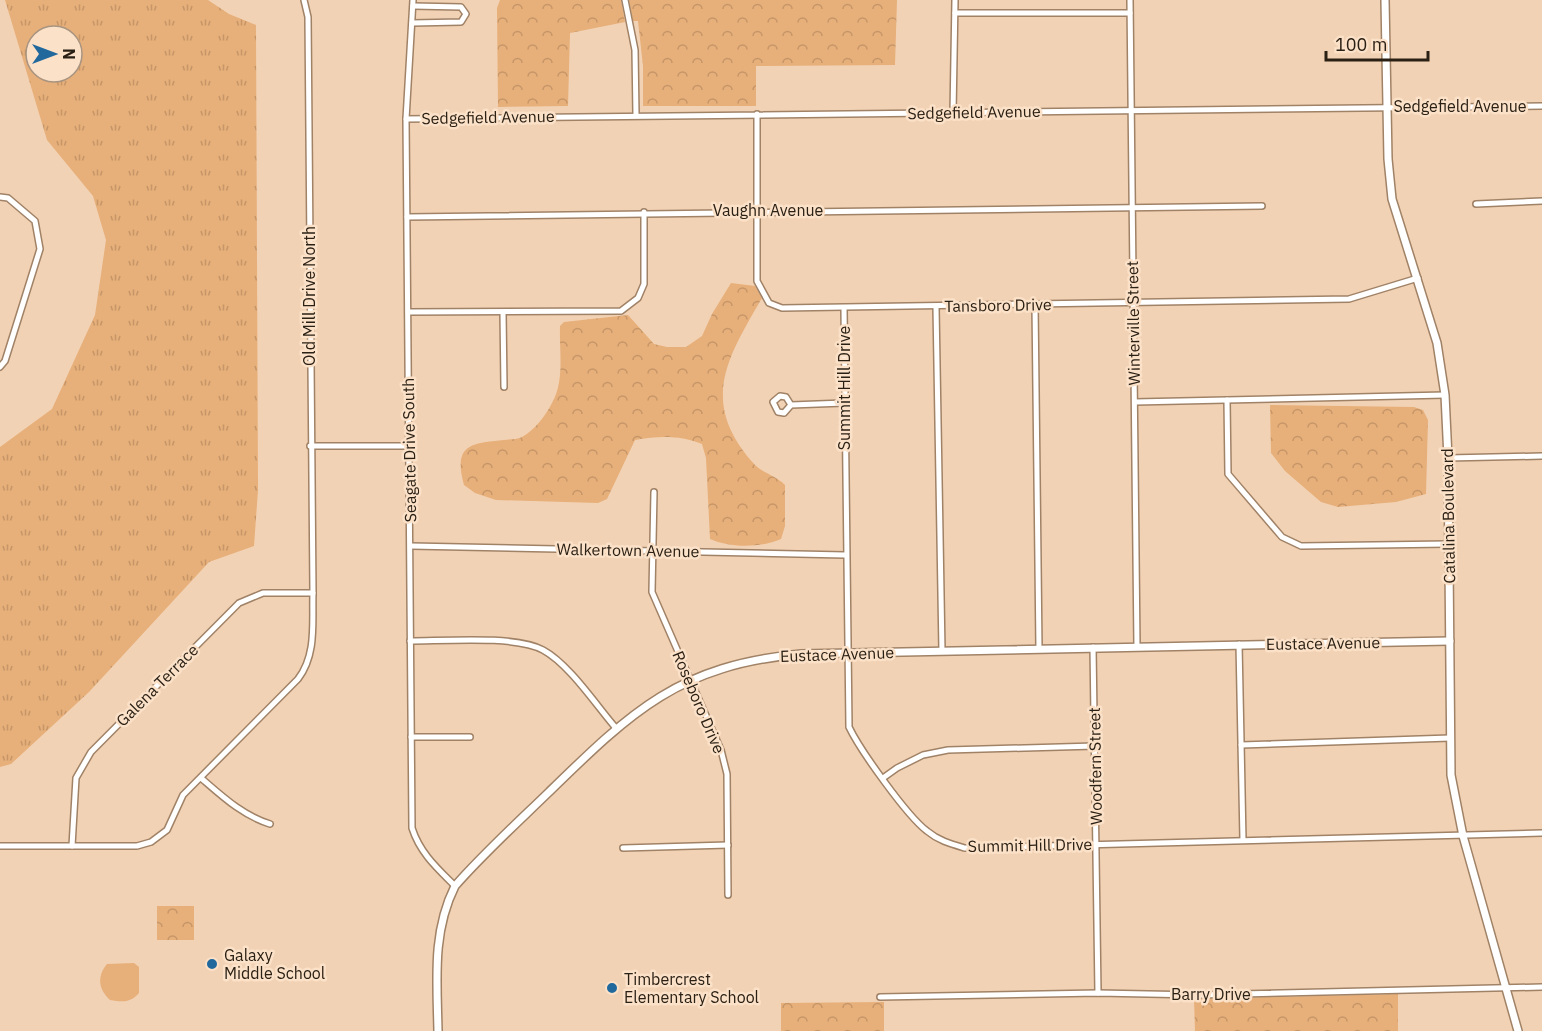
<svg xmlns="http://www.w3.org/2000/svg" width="1542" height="1031" font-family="'IBM Plex Sans',sans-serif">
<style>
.grass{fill:url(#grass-tufts);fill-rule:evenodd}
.forest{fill:url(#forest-crowns)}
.pitch{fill:#e7af79}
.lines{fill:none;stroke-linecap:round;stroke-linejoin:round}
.minor-casing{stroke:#a08267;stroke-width:8}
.tertiary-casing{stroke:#a08267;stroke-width:10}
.minor{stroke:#fff;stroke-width:5}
.tertiary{stroke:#fff;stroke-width:7}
.poi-dot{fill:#21689c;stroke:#fbe1c8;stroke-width:2}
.labels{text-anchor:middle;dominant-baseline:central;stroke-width:5;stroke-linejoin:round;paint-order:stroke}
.street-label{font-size:16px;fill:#2b2014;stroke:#fbe1c8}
.poi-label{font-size:16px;fill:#2b2014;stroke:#fbe1c8;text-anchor:start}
</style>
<defs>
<pattern id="grass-tufts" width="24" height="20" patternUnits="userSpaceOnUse" patternTransform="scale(1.5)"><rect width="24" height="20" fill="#e7af79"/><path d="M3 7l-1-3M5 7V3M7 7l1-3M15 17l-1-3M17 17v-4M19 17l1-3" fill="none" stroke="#c69668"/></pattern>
<pattern id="forest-crowns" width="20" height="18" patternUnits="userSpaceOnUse" patternTransform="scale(1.5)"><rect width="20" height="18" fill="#e7af79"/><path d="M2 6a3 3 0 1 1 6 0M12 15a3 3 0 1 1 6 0" fill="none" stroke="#c69668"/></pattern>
</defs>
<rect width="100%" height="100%" fill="#f2d2b4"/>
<path class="grass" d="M5,0H208L229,14L256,25L258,490L254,546L209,562L89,692L11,764L0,767V447L52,409L95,315L106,240L93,196L47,140ZM36,36H72V72H36Z"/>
<g class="forest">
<path d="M500,0H621L625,22L570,33L568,106L498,107L497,8Z"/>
<path d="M629,0H897L895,65L756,66V106H643V66L638,21H633Z"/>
<path d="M731,283L755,286L762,298C726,360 699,403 755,465C763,473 776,476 785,485V526L781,539C760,548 730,548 710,539L706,458L702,444C679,435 659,436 635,440L607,499L598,503L496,500L475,493L464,485C453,445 470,443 504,440C510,439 517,440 522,437C534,431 546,415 552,403C565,380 559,351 560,326L564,322L628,315L654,344L667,347H686L702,336L712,314Z"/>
<path d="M1270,405L1414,407L1423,410L1428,420L1426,494L1396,502L1338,507L1321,502L1285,471L1271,453Z"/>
<rect x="157" y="906" width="37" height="34"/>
<path d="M1398,994V1031H1195L1194,999Z"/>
<path d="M884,1002V1031H781V1003Z"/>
</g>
<path class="pitch" d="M134,963L139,967V993C130,1003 123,1002 110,1000C98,989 97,976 107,964Z"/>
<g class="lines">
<g class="minor-casing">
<g id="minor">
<path d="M413,0L406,119L412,828C420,853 437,868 455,886"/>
<path d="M625,0L635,50L636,115"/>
<path d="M1130,0L1137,647"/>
<path d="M955,13H1130"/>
<path d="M412,23L461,22L466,14L461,7L413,6"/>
<path d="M953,113L955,0"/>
<path d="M757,114V281L769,303L782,308L1349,299L1418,278"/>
<path d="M406,119L1542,106"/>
<path d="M0,197L8,198L35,221L40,249L5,361L0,367"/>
<path d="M1476,204L1542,201"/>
<path d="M407,217L1262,206"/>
<path d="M1035,304L1039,649"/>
<path d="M936,307L942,651"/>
<path d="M844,308L849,727C860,750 907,816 927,831C939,841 951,844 965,848L1542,833"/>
<path d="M408,312L621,311L638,298L644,284V212"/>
<path d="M503,312L504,387"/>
<path d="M1227,400L1228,474L1282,537L1301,546L1448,544"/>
<path d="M1135,402L1445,395"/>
<path d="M791,405L784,413L778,412L773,402L780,396L786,397L791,405L844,403"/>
<path d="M310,446H409"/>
<path d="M1448,458L1542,456"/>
<path d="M654,492L652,592L721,750L727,774L728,895"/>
<path d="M411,546L845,555"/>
<path d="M410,641C443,641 516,635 543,650C569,664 596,705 615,727"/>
<path d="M1239,644L1243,840"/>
<path d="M1093,647L1098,993"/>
<path d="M411,737H470"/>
<path d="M1241,745L1450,738"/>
<path d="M201,778C223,797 242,815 270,824"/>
<path d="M883,778L897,768L923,755L948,750L1095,746"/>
<path d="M0,846H137L151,842L167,830L183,795L298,679C317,654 312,622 313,593L308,17L304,0"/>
<path d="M72,846L76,778L91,752L239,603L263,593H313"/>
<path d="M623,848L728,845"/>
<path d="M880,997L1098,993L1198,995L1542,987"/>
</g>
</g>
<g class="tertiary-casing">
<g id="tertiary">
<path d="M1385,0L1388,159L1392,199L1437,343L1445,395L1448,458L1451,775L1463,836L1518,1031"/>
<path d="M438,1031C437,980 432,932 455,886C484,853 517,823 549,792C632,711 679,665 801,654L1450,641"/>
</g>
</g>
<use href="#minor" class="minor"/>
<use href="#tertiary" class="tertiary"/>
</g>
<g class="poi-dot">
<circle cx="212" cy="964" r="6"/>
<circle cx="612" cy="988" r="6"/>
</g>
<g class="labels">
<g class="street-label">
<text x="1460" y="106">Sedgefield Avenue</text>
<text transform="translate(974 112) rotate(-1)">Sedgefield Avenue</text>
<text transform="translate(488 117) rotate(-1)">Sedgefield Avenue</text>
<text x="768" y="210">Vaughn Avenue</text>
<text transform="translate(309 296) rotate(-90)">Old Mill Drive North</text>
<text transform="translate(998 305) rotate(-1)">Tansboro Drive</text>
<text transform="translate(1133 323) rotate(-91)">Winterville Street</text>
<text transform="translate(844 388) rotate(-90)">Summit Hill Drive</text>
<text transform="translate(409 450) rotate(-91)">Seagate Drive South</text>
<text transform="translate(1448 516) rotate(-91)">Catalina Boulevard</text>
<text transform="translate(628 550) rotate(1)">Walkertown Avenue</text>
<text transform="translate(1323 643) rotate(-1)">Eustace Avenue</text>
<text transform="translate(837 654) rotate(-2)">Eustace Avenue</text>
<text transform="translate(157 685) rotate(-45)">Galena Terrace</text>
<text transform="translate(699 702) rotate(67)">Roseboro Drive</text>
<text transform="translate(1095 766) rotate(-91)">Woodfern Street</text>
<text transform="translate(1030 845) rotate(-1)">Summit Hill Drive</text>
<text x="1211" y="994">Barry Drive</text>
</g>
<g class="poi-label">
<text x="224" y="955">Galaxy<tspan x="224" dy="18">Middle School</tspan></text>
<text x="624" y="979">Timbercrest<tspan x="624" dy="18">Elementary School</tspan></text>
</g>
</g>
<g transform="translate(54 54) rotate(90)"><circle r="28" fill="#fbe1c8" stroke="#a89480" stroke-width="1.5"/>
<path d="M0-4.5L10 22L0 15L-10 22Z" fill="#21689c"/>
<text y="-9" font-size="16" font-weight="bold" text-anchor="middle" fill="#2b2014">N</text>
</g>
<path d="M1326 51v9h102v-9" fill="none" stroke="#2b2014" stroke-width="3"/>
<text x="1335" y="51" font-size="18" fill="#2b2014" stroke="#fbe1c8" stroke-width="4.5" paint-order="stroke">100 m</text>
</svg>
